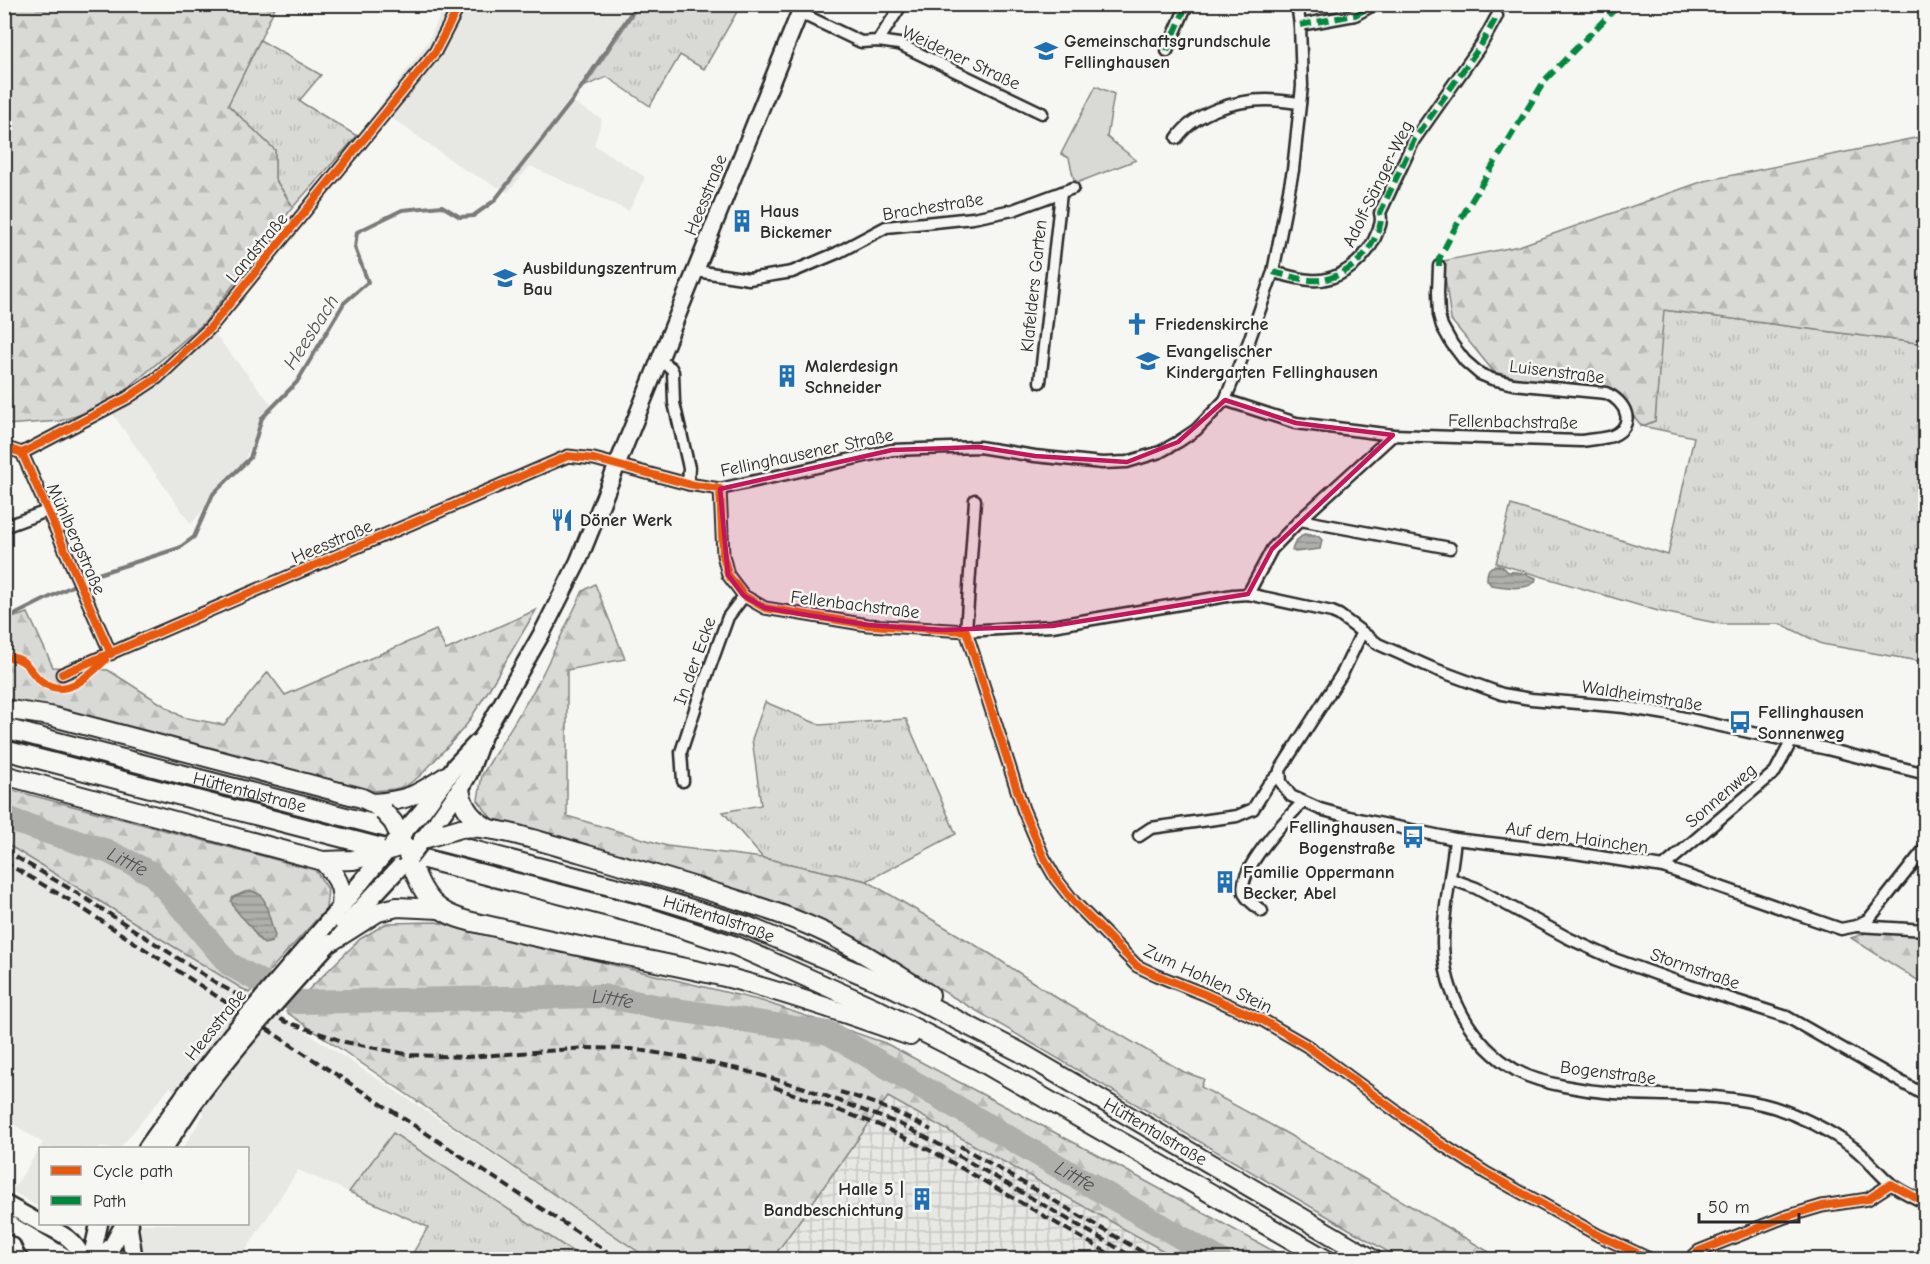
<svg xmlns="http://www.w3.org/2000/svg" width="1930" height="1264" font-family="'Comic Neue',sans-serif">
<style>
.built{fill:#e7e7e3}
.industrial{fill:url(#industrial-grid)}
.grass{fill:url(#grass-tufts);stroke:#828280;stroke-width:1.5}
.forest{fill:url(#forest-firs);stroke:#828280;stroke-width:1.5}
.park{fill:#d9d9d5;stroke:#828280;stroke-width:1.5}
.water{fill:url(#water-rules);stroke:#7a7a78;stroke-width:1.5}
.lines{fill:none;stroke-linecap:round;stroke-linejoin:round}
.stream{stroke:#7a7a78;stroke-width:4}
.river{stroke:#aeaeab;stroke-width:24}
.minor-casing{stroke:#2b2b2b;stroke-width:15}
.secondary-casing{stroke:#2b2b2b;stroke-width:20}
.primary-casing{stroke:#2b2b2b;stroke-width:21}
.trunk-casing{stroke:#2b2b2b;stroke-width:22}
.minor{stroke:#f6f6f2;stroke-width:10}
.secondary{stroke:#f6f6f2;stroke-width:15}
.primary{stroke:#f6f6f2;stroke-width:16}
.trunk{stroke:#f6f6f2;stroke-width:18}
.rail{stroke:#2b2b2b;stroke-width:4;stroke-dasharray:9 4.5;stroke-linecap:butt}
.primary-bridge-casing{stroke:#2b2b2b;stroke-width:21;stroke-linecap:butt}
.trunk-bridge-casing{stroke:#2b2b2b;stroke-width:22;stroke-linecap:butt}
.primary-bridge{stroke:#f6f6f2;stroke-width:16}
.trunk-bridge{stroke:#f6f6f2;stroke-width:18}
.quiet{stroke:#00873e;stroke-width:6;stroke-dasharray:12 6;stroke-linecap:butt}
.cycleway-casing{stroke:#f6f6f2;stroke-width:11}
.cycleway{stroke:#e8590c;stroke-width:8}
.marked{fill:#c2185b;fill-opacity:0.2;stroke:#c2185b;stroke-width:4.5;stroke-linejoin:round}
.labels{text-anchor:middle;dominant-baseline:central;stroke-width:5;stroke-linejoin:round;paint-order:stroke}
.poi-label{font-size:18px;font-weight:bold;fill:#2b2b2b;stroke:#f6f6f2;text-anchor:start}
.street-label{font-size:18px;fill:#2b2b2b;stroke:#f6f6f2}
.water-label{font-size:20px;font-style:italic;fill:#525251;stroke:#f6f6f2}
</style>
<defs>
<pattern id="industrial-grid" width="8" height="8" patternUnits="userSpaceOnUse" patternTransform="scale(1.5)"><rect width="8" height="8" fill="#e7e7e3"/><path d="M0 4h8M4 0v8" fill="none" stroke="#c6c6c3"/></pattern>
<pattern id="grass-tufts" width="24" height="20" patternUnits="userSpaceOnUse" patternTransform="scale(1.5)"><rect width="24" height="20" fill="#d9d9d5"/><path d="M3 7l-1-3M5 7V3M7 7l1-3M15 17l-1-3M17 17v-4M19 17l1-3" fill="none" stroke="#babab7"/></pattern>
<pattern id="forest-firs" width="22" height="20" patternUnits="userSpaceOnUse" patternTransform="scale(1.5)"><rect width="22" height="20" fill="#d9d9d5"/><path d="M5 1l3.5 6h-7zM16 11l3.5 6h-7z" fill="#babab7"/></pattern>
<pattern id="water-rules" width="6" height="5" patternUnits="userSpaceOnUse" patternTransform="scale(1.5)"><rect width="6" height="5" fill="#aeaeab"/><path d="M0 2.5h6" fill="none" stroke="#8e8e8b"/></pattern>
</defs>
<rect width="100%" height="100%" fill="#f6f6f2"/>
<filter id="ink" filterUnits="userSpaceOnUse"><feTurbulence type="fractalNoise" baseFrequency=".0167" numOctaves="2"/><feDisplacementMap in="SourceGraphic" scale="12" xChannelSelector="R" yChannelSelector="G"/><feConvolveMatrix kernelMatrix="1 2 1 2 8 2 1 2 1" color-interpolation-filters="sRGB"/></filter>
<g filter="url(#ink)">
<g class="built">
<path d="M445,5H640L574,103L602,119L594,145L645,177L629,211L530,166L508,192L465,170L378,108L428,42Z"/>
<path d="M205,322L271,404L244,460L191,524L107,406Z"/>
<path d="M4,843L174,945L651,1259H584L393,1133L349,1192L298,1170L240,1259H147L143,1251L140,1233L142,1224H248V1148H183L205,1113L170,1087L120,1148H40V1208L12,1191L43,1143L5,1119Z"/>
<path d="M4,1243H5L29,1259H5Z"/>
</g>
<path class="industrial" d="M887,1097L1178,1259L772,1260Z"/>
<g class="grass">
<path d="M640,4L741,5L704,69L680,55L650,106L607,77L585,86Z"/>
<path d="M260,40L321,75L299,101L357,136L293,207L275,179V150L228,105Z"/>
<path d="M1663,310L1925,344V662L1822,644L1781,624H1721L1658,611L1496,563L1511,505L1668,555L1694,437L1642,426L1655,421Z"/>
<path d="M765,702L820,725L906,719L956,834L867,881L763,858L723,812L761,805L752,739Z"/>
<path d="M393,1133L584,1259L426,1260L413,1253L428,1227L349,1192Z"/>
</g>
<g class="forest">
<path d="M5,5H276L260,40L228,105L275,150V179L293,207L205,322L107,406L60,421L5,425Z"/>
<path d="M1925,136V344L1664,310L1655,421L1642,426L1623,404L1494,372L1451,320L1443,261L1519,246L1704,181Z"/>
<path d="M595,584L625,659L567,670V816L667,846L763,858L867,881L992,955L1057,998L1184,1072L1204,1079L1201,1087L1286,1133L1501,1259H1400L849,936L767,901L491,818L478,800L482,775L537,685L583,591Z"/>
<path d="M536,610L488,691L467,724L449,745L421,775L406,786L394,789L373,791L98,718L5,699V620L28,613L53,667L108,670L182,717L224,725L268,672L285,695L436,630L446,650Z"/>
<path d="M4,788L315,870L328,889L326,909L249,993L5,843Z"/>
<path d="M436,922L762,1001L885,1043L1107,1160L1288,1259H1178L888,1097L772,1259H649L286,1012L360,939L387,923Z"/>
<path d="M1869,932L1925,933V985L1851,938Z"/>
</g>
<path class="park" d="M1096,86L1114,94L1107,137L1136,160L1079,182L1074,180L1069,158L1061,154Z"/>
<g class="water">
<path d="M1304,534L1318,536L1322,540L1320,549L1295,552L1292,550L1295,542Z"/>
<path d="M1497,565L1503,567L1508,572C1517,571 1527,574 1536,578L1535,582C1524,591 1505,587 1491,585L1487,580C1487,571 1488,567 1497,565Z"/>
<path d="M252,891L261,895L265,902L275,936L272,942L264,944C258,939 256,935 252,929C245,918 235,913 231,901L233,897L245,892Z"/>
</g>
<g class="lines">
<path class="stream" d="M4,620L92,576L179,548L194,537L213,494L250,458L262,418L297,382L344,303L368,282L355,248L357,232L402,210L442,206L460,217L473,216L494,201L572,101L637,4"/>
<path class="river" id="s1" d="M4,816L19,823L107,851L153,874L229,964L297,1002L603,996L670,1009L829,1033L1220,1260"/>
<g class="minor-casing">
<g id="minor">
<path d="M800,13L861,42L878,41L899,44L1042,113"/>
<path d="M1300,25L1355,15L1375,4"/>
<path d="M878,41L902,4"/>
<path d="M1167,51L1187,4"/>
<path d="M1177,138C1195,112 1235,100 1267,100C1278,100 1289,102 1300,103"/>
<path d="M696,271L749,279L792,272L837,253L886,227L973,218L1013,210L1073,188"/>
<path d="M1273,272C1285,275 1298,279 1310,280C1337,283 1363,262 1374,240C1378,230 1383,223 1380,213L1414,140L1481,45L1497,16"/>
<path d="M659,360L671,368L673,372L674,403L689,468L688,484"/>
<path d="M1040,382L1061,193"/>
<path d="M1225,400L1296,423L1393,435L1300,520L1272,549L1248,594"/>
<path d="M1393,435L1582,441C1591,439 1603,439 1612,436C1638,425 1625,401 1606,393L1513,384L1492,379L1480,374L1465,361L1452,344L1442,326L1439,315L1438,292L1439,266"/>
<path d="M4,447L22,453L111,654"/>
<path d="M22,453L127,398L157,378L209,329L435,52L460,4"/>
<path d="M720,489L723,555L728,575L744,596L765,608L868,625L966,631L1052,626L1233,595L1248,594L1332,612L1339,615L1378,644L1432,668L1502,694L1531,699L1624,707L1666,714L1827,749L1926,774"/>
<path d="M975,500L966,631L1023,809L1044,858L1056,879L1074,902L1137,966L1156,975L1204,994L1264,1021L1307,1046L1438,1142L1486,1173L1598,1235L1652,1260"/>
<path d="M1300,520L1450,548"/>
<path d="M4,527L47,511"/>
<path d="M1362,632L1343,672L1280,770L1281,782L1291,796L1320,809L1349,817L1455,839L1575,853L1663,867L1841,929L1856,926L1869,919L1926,847"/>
<path d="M62,674L568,456L594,459L688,484L720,489L892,450L979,447L1035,456L1102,463L1127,462L1160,452L1178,442L1196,430L1225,400L1249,341L1273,272L1293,170L1302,86L1300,25L1297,4"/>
<path d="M683,781L681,752L698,700L728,617L744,596"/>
<path d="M1139,836L1151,828L1237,816L1253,809L1268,785L1279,774"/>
<path d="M1455,839C1452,872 1443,909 1443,943C1444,995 1472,1045 1517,1071C1541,1084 1587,1091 1614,1093C1666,1097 1723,1092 1773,1107C1801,1116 1830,1131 1854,1148C1868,1159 1877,1172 1890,1183C1899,1191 1914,1197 1926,1203"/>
<path d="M1663,867L1775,772L1791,742"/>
<path d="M1451,879L1476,888L1568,938L1614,959L1681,983L1787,1017L1926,1096"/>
<path d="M1262,911C1257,907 1248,901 1245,895C1233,874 1288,817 1303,802"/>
<path d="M1857,926L1926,930"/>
<path d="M1689,1260L1699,1251L1785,1217L1822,1206L1868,1199L1891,1184"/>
</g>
</g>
<g class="secondary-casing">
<g id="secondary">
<path d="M482,738L542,633L578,562L803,4"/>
<path d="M4,1203L40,1223"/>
<path d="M4,1221L71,1260"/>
<path d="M42,1224C63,1234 73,1238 85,1260"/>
</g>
</g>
<g class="primary-casing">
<g id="primary">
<path d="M423,810L456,765L477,743"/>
<path d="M435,824L460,789L469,773L482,738"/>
<path d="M329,921L387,851"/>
<path d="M338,933L409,857"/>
<path d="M147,1148L184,1096"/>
<path d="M164,1148L193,1104"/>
<path d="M130,1224L129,1228L134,1260"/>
<path d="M27,1235L32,1246L46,1260"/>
<path d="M91,1260L99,1224"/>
<path d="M97,1260L112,1246L124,1224"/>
</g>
</g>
<g class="trunk-casing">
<g id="trunk">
<path d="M4,709L50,716L362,798L372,803L383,811"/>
<path id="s2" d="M4,728L649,896L747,926L894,988L1020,1052L1374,1260"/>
<path d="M4,750L644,916L736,946L875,1008L980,1061L1327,1260"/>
<path d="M4,775L323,861L353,860L387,851"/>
<path d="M460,789C463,809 472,819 489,829"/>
<path d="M372,803C409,801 418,794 448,775"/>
<path d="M461,828C493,824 548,844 581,853C629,867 677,881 725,896C760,907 795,918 828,934C864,952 896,974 930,995"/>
<path d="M409,857C416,876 424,899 442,910C460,922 486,924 507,930C580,948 655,960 729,978C790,994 851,1015 910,1036"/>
<path d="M323,861C336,876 344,886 341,906"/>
<path d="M329,943L378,912L397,907L440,909"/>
</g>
</g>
<use href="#minor" class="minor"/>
<use href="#secondary" class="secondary"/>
<use href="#primary" class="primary"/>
<use href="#trunk" class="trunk"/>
<g class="rail">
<path d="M4,850L77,893L218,984L284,1021L345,1042L411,1055L467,1057L586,1048L631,1049L677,1056L743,1070L805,1088L902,1125L942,1146L1138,1260"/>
<path d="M4,862L71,901L620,1260"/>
<path d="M774,1087L879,1125L937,1154L1120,1260"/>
<path d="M840,1092C872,1101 901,1114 931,1130"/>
<path d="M960,1146L1156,1260"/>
</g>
<g class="primary-bridge-casing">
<g id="primary-bridge">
<path d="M393,844L423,810"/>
<path d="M409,857L435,824"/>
<path d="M184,1096L233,1033L329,921"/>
<path d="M193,1104C235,1047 282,995 329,943"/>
</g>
</g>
<g class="trunk-bridge-casing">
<g id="trunk-bridge">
<path d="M383,811L393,822L400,836"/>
<path d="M423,839L461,828"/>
<path d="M387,851L404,845L409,857"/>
</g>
</g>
<use href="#primary-bridge" class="primary-bridge"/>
<use href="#trunk-bridge" class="trunk-bridge"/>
<g class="quiet">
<path d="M1300,25L1355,15L1375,4"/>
<path d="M1167,51L1187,4"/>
<path d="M1439,266V259L1455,228L1545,80L1614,10L1611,4"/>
<path d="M1273,272C1285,275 1298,279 1310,280C1337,283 1363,262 1374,240C1378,230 1383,223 1380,213L1414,140L1481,45L1497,16"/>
</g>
<g class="cycleway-casing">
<g id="cycleway">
<path d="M4,447L22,453L111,654"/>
<path d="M22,453L127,398L157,378L209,329L435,52L460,4"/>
<path d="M4,657C29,657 27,670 41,681C66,700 88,676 105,660"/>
<path d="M62,674L568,456L594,459L688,484L720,489L723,555L728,575L744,596L765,608L868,625L966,631L1023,809L1044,858L1056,879L1074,902L1137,966L1156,975L1204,994L1264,1021L1307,1046L1438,1142L1486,1173L1598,1235L1652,1260"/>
<path d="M1689,1260L1699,1251L1785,1217L1822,1206L1868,1199L1891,1184L1926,1203"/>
</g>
</g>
<use href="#cycleway" class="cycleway"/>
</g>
</g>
<path class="marked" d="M1225,400L1296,423L1393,435L1272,549L1248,594L1052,626L941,630L868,625L765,608L744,596L728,575L720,489L892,450L979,447L1035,456L1127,462L1178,442Z"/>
<defs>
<g id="school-bare" transform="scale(1.8)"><path d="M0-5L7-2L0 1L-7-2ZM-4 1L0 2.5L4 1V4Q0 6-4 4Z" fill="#1f6fb2" stroke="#f6f6f2" stroke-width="2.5" paint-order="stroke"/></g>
<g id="building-bare" transform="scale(1.8)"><path d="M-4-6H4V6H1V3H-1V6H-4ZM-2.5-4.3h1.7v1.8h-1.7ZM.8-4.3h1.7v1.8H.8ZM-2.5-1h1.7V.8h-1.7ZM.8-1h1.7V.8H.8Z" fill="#1f6fb2" stroke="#f6f6f2" stroke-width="2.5" paint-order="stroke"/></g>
<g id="church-bare" transform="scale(1.8)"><path d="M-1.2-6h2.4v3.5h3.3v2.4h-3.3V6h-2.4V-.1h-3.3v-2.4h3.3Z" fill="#1f6fb2" stroke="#f6f6f2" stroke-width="2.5" paint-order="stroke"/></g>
<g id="restaurant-bare" transform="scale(1.8)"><path d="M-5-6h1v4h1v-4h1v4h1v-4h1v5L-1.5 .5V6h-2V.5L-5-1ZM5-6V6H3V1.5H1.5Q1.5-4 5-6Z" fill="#1f6fb2" stroke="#f6f6f2" stroke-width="2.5" paint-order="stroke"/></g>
<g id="bus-bare" transform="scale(1.8)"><path d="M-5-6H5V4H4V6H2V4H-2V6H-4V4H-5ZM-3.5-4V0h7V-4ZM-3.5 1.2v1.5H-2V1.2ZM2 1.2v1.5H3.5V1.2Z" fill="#1f6fb2" stroke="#f6f6f2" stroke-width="2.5" paint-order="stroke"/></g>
</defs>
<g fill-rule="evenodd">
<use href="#school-bare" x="1046" y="51"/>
<use href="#building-bare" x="742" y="221"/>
<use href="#school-bare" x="505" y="278"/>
<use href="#church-bare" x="1137" y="324"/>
<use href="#school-bare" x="1148" y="361"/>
<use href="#building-bare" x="787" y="376"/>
<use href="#restaurant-bare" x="562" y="520"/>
<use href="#bus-bare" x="1740" y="722"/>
<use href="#bus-bare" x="1413" y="837"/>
<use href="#building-bare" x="1225" y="882"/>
<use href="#building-bare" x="922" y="1199"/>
</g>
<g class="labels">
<g class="poi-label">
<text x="1064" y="41">Gemeinschaftsgrundschule<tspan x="1064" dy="21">Fellinghausen</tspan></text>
<text x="760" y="211">Haus<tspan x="760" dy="21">Bickemer</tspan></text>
<text x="523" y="268">Ausbildungszentrum<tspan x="523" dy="21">Bau</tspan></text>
<text x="1155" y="324">Friedenskirche</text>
<text x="1166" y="351">Evangelischer<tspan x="1166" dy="21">Kindergarten Fellinghausen</tspan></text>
<text x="805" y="366">Malerdesign<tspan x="805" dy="21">Schneider</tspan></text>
<text x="580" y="520">Döner Werk</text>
<text x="1758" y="712">Fellinghausen<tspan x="1758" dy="21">Sonnenweg</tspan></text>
<text x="1395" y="827" text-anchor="end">Fellinghausen<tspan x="1395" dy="21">Bogenstraße</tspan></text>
<text x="1243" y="872">Familie Oppermann<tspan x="1243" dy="21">Becker, Abel</tspan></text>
<text x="904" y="1189" text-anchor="end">Halle 5 |<tspan x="904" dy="21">Bandbeschichtung</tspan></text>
</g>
<g class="street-label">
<text transform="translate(961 58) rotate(25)">Weidener Straße</text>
<text transform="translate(1378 184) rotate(-64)">Adolf-Sänger-Weg</text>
<text transform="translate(706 195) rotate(-68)">Heesstraße</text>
<text transform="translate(933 207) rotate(-9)">Brachestraße</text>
<text transform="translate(257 248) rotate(-50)">Landstraße</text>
<text transform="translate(1034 286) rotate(-84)">Klafelders Garten</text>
<text transform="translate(1557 372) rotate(7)">Luisenstraße</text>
<text transform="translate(1513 422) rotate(1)">Fellenbachstraße</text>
<text transform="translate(807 453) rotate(-12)">Fellinghausener Straße</text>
<text transform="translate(76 539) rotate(66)">Mühlbergstraße</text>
<text transform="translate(332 542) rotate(-23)">Heesstraße</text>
<text transform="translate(855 605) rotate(7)">Fellenbachstraße</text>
<text transform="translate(695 661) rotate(-70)">In der Ecke</text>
<text transform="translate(1642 696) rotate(9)">Waldheimstraße</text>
<text stroke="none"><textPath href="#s2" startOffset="254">Hüttentalstraße</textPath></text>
<text transform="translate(1721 796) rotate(-41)">Sonnenweg</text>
<text transform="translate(1577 838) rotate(8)">Auf dem Hainchen</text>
<text stroke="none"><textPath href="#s2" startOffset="740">Hüttentalstraße</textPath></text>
<text transform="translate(1695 969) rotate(19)">Stormstraße</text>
<text transform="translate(1208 979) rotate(25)">Zum Hohlen Stein</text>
<text transform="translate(216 1025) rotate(-51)">Heesstraße</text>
<text transform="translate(1608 1073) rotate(7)">Bogenstraße</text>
<text stroke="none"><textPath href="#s2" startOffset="1227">Hüttentalstraße</textPath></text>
</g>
<g class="water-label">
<text transform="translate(311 332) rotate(-57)">Heesbach</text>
<text stroke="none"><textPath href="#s1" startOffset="132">Littfe</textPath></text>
<text stroke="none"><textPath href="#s1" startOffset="672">Littfe</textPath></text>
<text stroke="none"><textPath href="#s1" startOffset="1176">Littfe</textPath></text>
</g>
</g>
<rect width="1930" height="1264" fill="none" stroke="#f6f6f2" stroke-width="24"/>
<rect x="12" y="12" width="1906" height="1240" fill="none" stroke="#2b2b2b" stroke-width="2" filter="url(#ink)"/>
<rect x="39" y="1147" width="210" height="78" fill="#f6f6f2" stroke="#a5a5a2" stroke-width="1.5"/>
<rect x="51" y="1166" width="30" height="9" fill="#e8590c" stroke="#a5a5a2" stroke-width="1.5"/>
<text x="93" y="1177" font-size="18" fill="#2b2b2b">Cycle path</text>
<rect x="51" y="1196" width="30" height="9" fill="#00873e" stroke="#a5a5a2" stroke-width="1.5"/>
<text x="93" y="1207" font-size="18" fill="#2b2b2b">Path</text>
<path d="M1699 1213v9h100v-9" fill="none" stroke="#2b2b2b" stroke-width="3"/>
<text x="1708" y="1213" font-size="18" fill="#2b2b2b" stroke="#f6f6f2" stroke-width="4.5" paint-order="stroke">50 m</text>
</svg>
